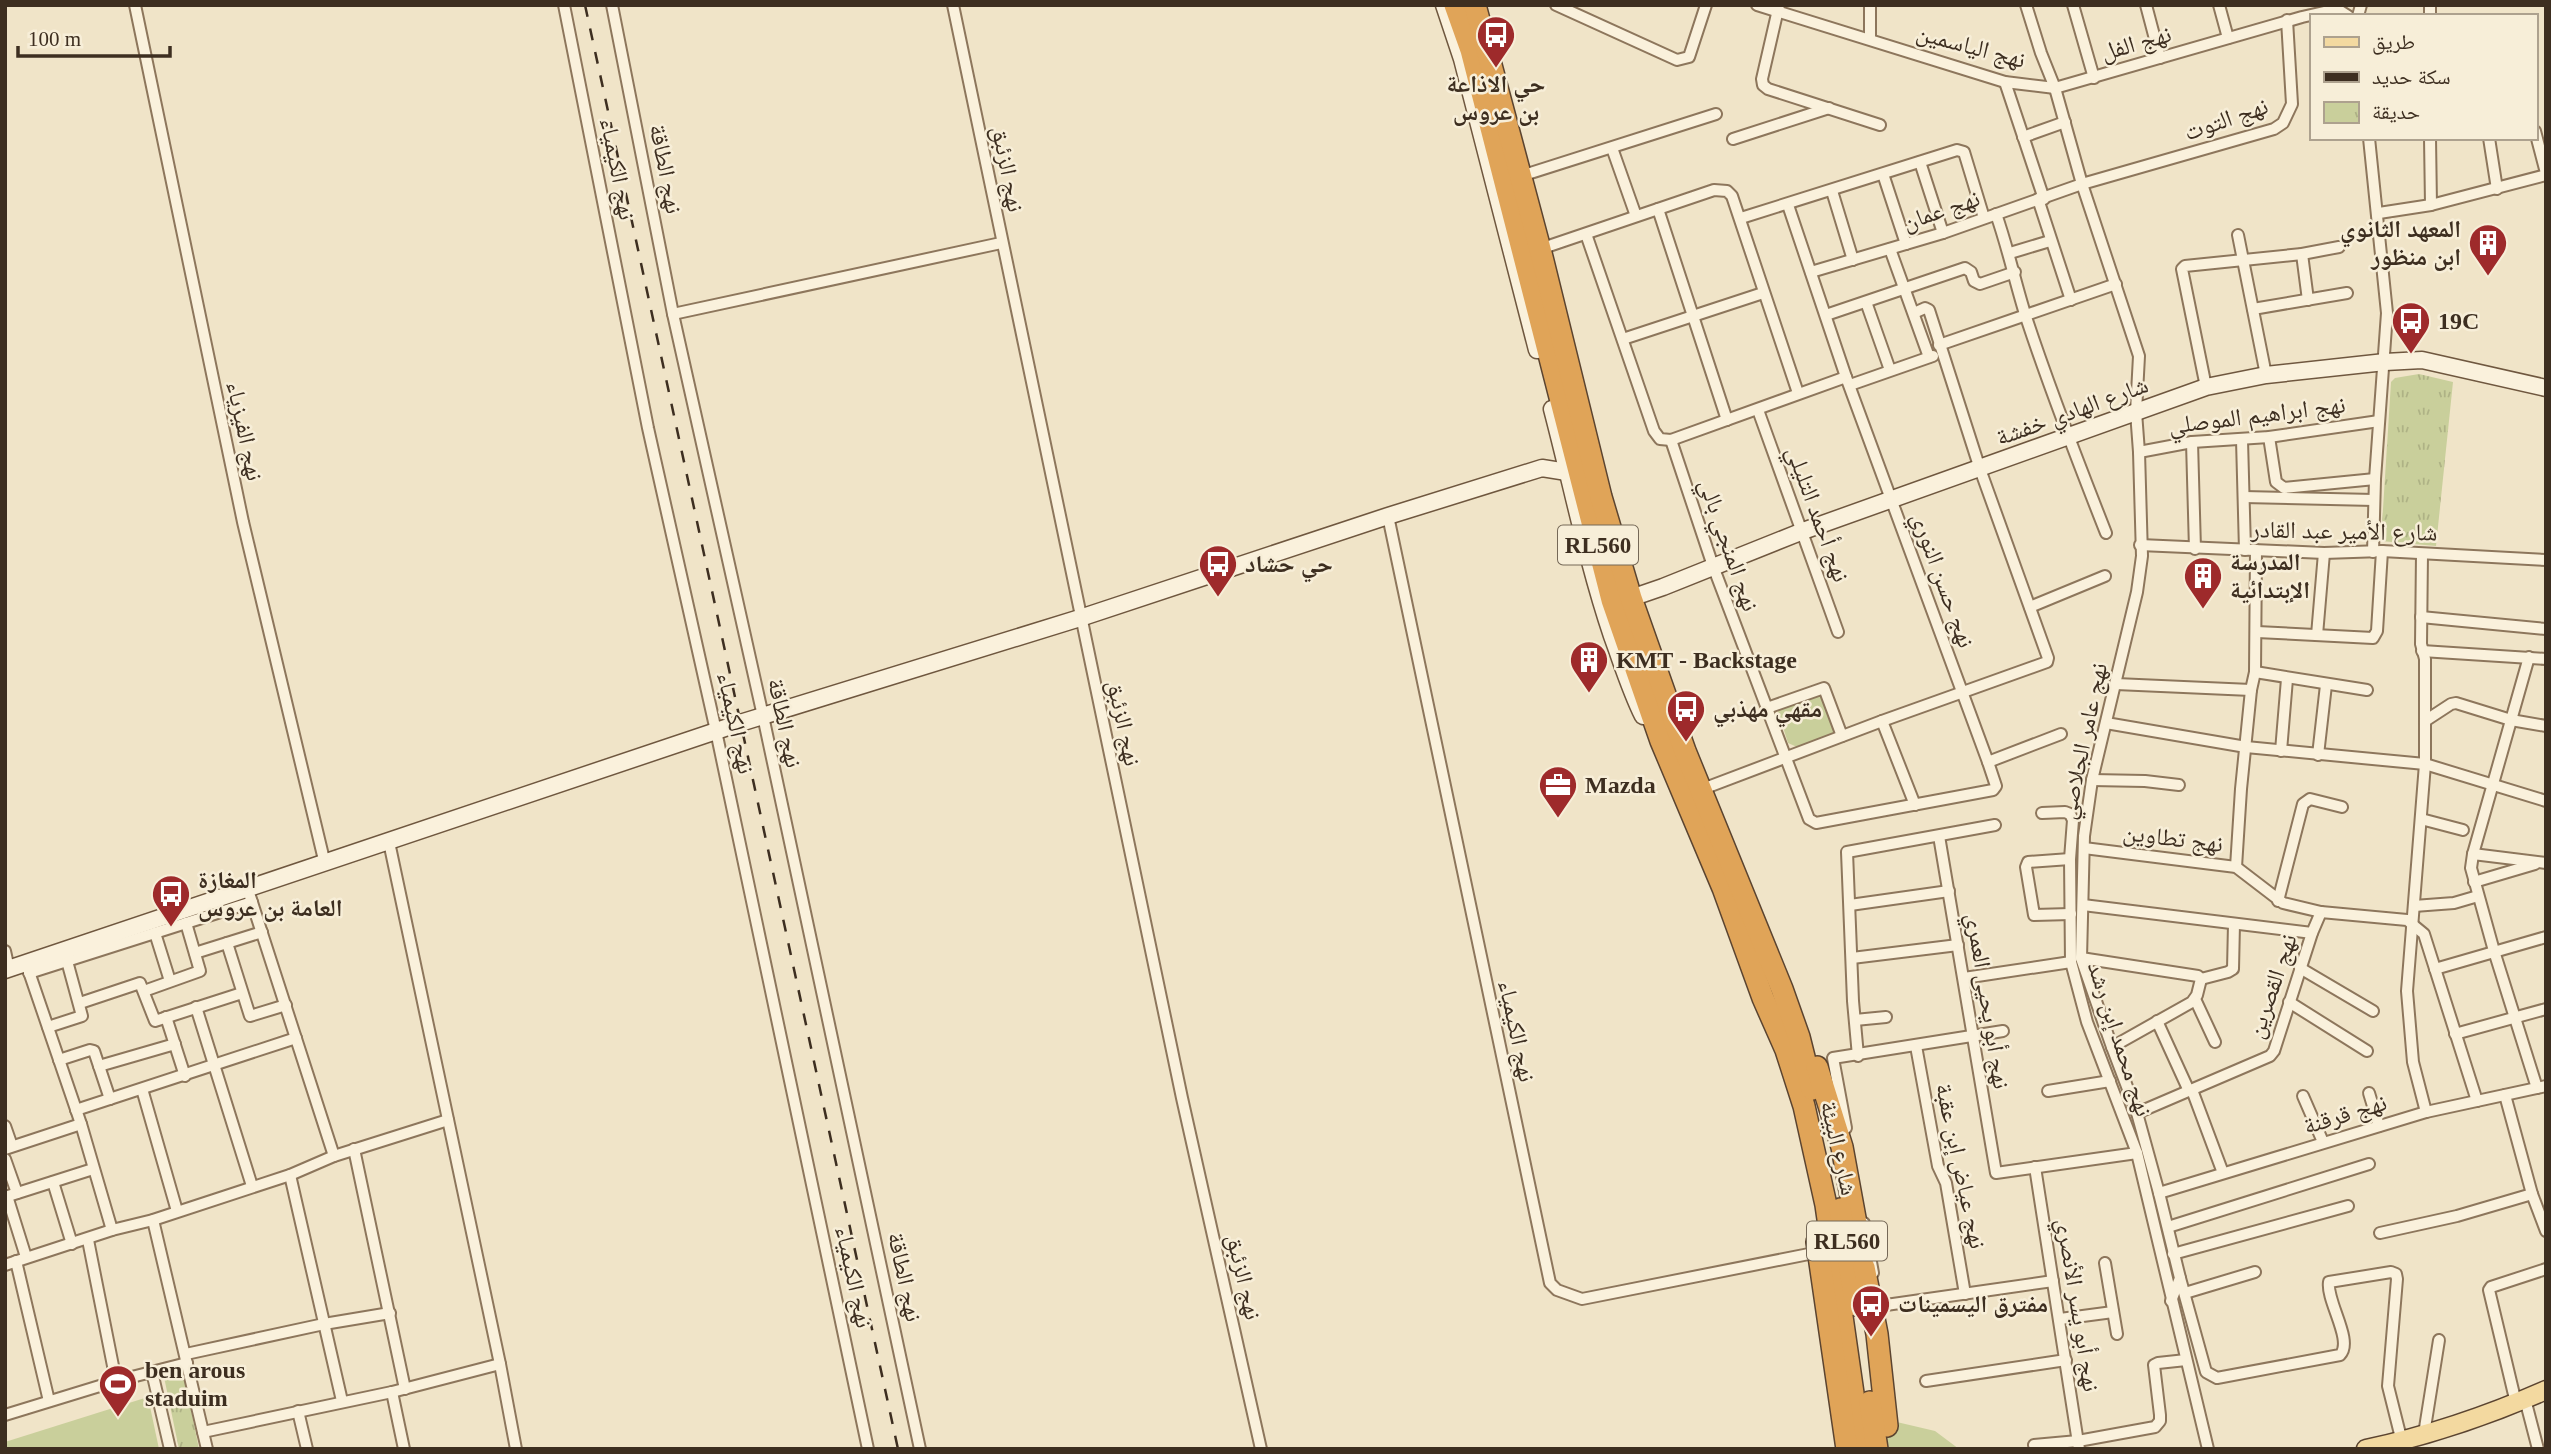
<svg xmlns="http://www.w3.org/2000/svg" width="2551" height="1454" font-family="'Times New Roman','Noto Naskh Arabic',serif">
<style>
.grass{fill:#c9cf9b}
.park{fill:url(#park-tufts)}
.lines{fill:none;stroke-linecap:round;stroke-linejoin:round}
.street-casing{stroke:#8d765c;stroke-width:14}
.secondary-casing{stroke:#6f573f;stroke-width:19}
.primary-casing{stroke:#5b4430;stroke-width:21}
.highway-casing{stroke:#5b4430;stroke-width:24}
.street{stroke:#faf1dc;stroke-width:10}
.secondary{stroke:#faf1dc;stroke-width:16}
.primary{stroke:#f3d9a0;stroke-width:18}
.highway{stroke:#e0a458;stroke-width:21}
.rail{stroke:#3d2e20;stroke-width:2.5;stroke-dasharray:12 12;stroke-linecap:butt}
.labels{text-anchor:middle;dominant-baseline:central;stroke-width:5;stroke-linejoin:round;paint-order:stroke}
.shield{fill:#f7eed8;stroke:#756857;stroke-width:2}
.shield-label{font-size:23px;font-weight:bold;fill:#3d2e20}
.street-label{font-size:24px;fill:#3d2e20;stroke:#f7eed8}
.poi-label{font-size:24px;font-weight:bold;fill:#3d2e20;stroke:#f7eed8;text-anchor:start}
</style>
<defs>
<pattern id="park-tufts" width="24" height="20" patternUnits="userSpaceOnUse" patternTransform="scale(1.75)"><rect width="24" height="20" fill="#c9cf9b"/><path d="M3 7l-1-3M5 7V3M7 7l1-3M15 17l-1-3M17 17v-4M19 17l1-3" fill="none" stroke="#aeb285"/></pattern>
</defs>
<rect width="100%" height="100%" fill="#f0e4c8"/>
<g class="grass">
<path d="M1818,695L1824,698L1835,734L1797,747L1788,743L1778,711Z"/>
<path d="M148,1397L159,1449H5V1442Z"/>
<path d="M1884,1419L1935,1431L1959,1449H1889Z"/>
</g>
<g class="park">
<path d="M2419,374L2453,382L2436,546L2381,541L2391,382L2395,378Z"/>
<path d="M176,1369L181,1370L184,1375L199,1449H179L164,1377L166,1372Z"/>
</g>
<g class="lines">
<g class="street-casing">
<g id="street">
<path d="M135,5L243,522L325,864"/>
<path d="M564,5L648,428L716,731L868,1449"/>
<path d="M612,5L673,314L763,716L920,1449"/>
<path d="M953,5L1182,1098L1261,1449"/>
<path d="M1556,5L1677,60L1689,57L1706,5"/>
<path d="M1757,5L2005,82L2055,88L2302,17L2337,9L2348,16"/>
<path d="M1779,5L1762,79L1763,85L1768,89L1880,125"/>
<path d="M1870,5V39"/>
<path d="M2026,5L2041,53L2055,88L2082,184L2139,356L2136,412L2139,452L2142,556L2137,592L2092,780L2084,836L2081,958L2112,1047L2137,1113L2159,1193L2180,1278L2171,1301"/>
<path d="M2073,5L2094,78"/>
<path d="M2146,5L2160,58"/>
<path d="M2219,5L2228,38"/>
<path d="M2358,16L2361,5"/>
<path d="M2430,16V5"/>
<path d="M2005,82L2044,199"/>
<path d="M2535,131L2546,173"/>
<path d="M2023,137L2065,122"/>
<path d="M2369,138L2387,313L2375,479L2373,552"/>
<path d="M2430,138L2431,205"/>
<path d="M2489,138L2497,189"/>
<path d="M1733,139L1829,108"/>
<path d="M1612,148L1636,216"/>
<path d="M1920,162L1943,233"/>
<path d="M1883,174L1906,244"/>
<path d="M1521,176L1716,114"/>
<path d="M1832,191L1853,260"/>
<path d="M2038,199L2071,300"/>
<path d="M1658,209L1727,420"/>
<path d="M2379,213L2431,205L2546,175"/>
<path d="M1996,214C2008,248 2015,282 2026,317C2050,390 2078,462 2106,533"/>
<path d="M1741,218L1957,150L1964,152L1984,218"/>
<path d="M1586,234L1654,431L1660,439L1671,440L1846,377"/>
<path d="M2238,235L2266,375"/>
<path d="M1540,249L1714,190L1727,191L1732,196L1798,393"/>
<path d="M1890,249L1929,357"/>
<path d="M2010,253L2050,241"/>
<path d="M2302,254L2308,300"/>
<path d="M1811,272L1943,233L2082,184L2274,129L2283,123L2292,104L2287,20"/>
<path d="M1866,302L1890,370"/>
<path d="M2253,309L2347,293"/>
<path d="M673,314L1001,243"/>
<path d="M1826,315L1965,268L1971,272L1974,281L1980,284L2015,272"/>
<path d="M1623,339L1763,293"/>
<path d="M1939,345L2116,284"/>
<path d="M1850,385L1933,356"/>
<path d="M2206,387L2182,269L2185,266L2302,254L2339,247"/>
<path d="M1758,410L1838,632"/>
<path d="M2269,437L2276,482L2284,488L2375,479"/>
<path d="M1671,440L1713,566L1809,819L1816,823L1993,790L1996,786L1988,762L1846,377L1788,205"/>
<path d="M2242,440L2245,550"/>
<path d="M2192,442L2195,549"/>
<path d="M2139,452L2192,442L2269,437L2379,421"/>
<path d="M2244,497L2374,500"/>
<path d="M1388,516L1550,1283L1557,1290L1582,1299L1819,1252"/>
<path d="M2140,545L2324,553L2382,551L2546,560"/>
<path d="M2422,554L2421,644L2425,659V764L2407,991L2413,1062L2426,1112"/>
<path d="M2030,607L2105,576"/>
<path d="M2421,617L2546,629"/>
<path d="M2257,632L2373,638L2377,631L2382,551"/>
<path d="M2317,635L2324,553"/>
<path d="M2422,651L2546,659"/>
<path d="M2529,657L2473,854L2471,868L2494,951L2537,1088"/>
<path d="M2255,672L2367,690"/>
<path d="M2116,684L2251,690"/>
<path d="M1767,708L1824,688L1842,736"/>
<path d="M1882,721L1915,805"/>
<path d="M2425,721L2451,704L2456,703L2511,720L2546,726"/>
<path d="M2106,723L2246,747L2425,764L2546,801"/>
<path d="M2281,751L2287,679"/>
<path d="M2318,755L2326,685"/>
<path d="M1988,762L2061,734"/>
<path d="M2092,780L2145,781L2179,785"/>
<path d="M1700,790L1882,721L2047,662L2048,658L1980,469L1929,310L1925,308L1914,313"/>
<path d="M2042,813L2065,812L2070,814L2073,820L2070,859L2071,962L2087,1022L2137,1153L2208,1449"/>
<path d="M2421,819L2463,830"/>
<path d="M1939,836L1996,1173L2137,1153"/>
<path d="M389,842L500,1364L516,1449"/>
<path d="M2084,848L2236,867L2283,903L2321,912L2407,920L2424,934L2477,1101"/>
<path d="M2473,854L2546,863"/>
<path d="M2070,859L2028,862L2026,867L2034,915L2071,914"/>
<path d="M2236,867L2241,789L2251,690L2255,672L2256,550"/>
<path d="M2474,882L2535,864"/>
<path d="M248,890L334,1156"/>
<path d="M2278,901L2303,804L2310,799L2342,807"/>
<path d="M1850,905L1949,891"/>
<path d="M2083,905L2312,933"/>
<path d="M2414,906L2454,903L2478,896"/>
<path d="M155,933L170,981"/>
<path d="M227,943L250,1016L286,1005"/>
<path d="M5,951L9,969"/>
<path d="M195,953L262,932"/>
<path d="M1852,958L1958,945"/>
<path d="M2081,958L2198,976L2201,979L2197,995L2192,1002L2112,1047"/>
<path d="M26,963L81,1124L112,1230"/>
<path d="M2300,968L2373,1011"/>
<path d="M2435,969L2546,937"/>
<path d="M29,973L252,902"/>
<path d="M1964,978L2071,962"/>
<path d="M2201,979L2228,972L2233,969L2234,924"/>
<path d="M144,991L200,971L186,923"/>
<path d="M2195,999L2215,1042"/>
<path d="M2289,1002L2367,1051"/>
<path d="M80,1003L140,983L155,1021L242,993"/>
<path d="M196,1007L252,1186"/>
<path d="M166,1017L185,1076"/>
<path d="M1855,1020L1886,1017"/>
<path d="M2157,1021L2189,1091"/>
<path d="M48,1027L82,1016L67,961"/>
<path d="M2455,1034L2546,1009"/>
<path d="M1916,1046L1938,1166L1946,1183L1965,1294"/>
<path d="M1858,1056L1853,1001L1847,852L1995,825"/>
<path d="M59,1060L90,1050L94,1051L110,1099"/>
<path d="M99,1066L175,1044"/>
<path d="M142,1089L177,1211"/>
<path d="M2192,1090L2223,1173"/>
<path d="M2048,1091L2110,1081"/>
<path d="M2369,1093L2379,1126"/>
<path d="M2505,1095L2532,1194L2546,1231"/>
<path d="M2303,1096L2323,1142"/>
<path d="M76,1110L296,1038"/>
<path d="M2137,1113L2270,1056L2274,1051L2312,933L2321,912"/>
<path d="M5,1126L12,1146"/>
<path d="M1846,1128L1833,1058L2003,1031"/>
<path d="M5,1149L81,1124"/>
<path d="M354,1149L405,1389"/>
<path d="M5,1159L17,1193"/>
<path d="M2035,1167L2079,1449"/>
<path d="M290,1175L342,1401"/>
<path d="M53,1182L72,1244"/>
<path d="M2159,1193L2426,1112L2546,1086"/>
<path d="M7,1196L26,1257"/>
<path d="M5,1197L93,1169"/>
<path d="M153,1220L207,1449"/>
<path d="M1864,1223L1873,1273"/>
<path d="M2168,1227L2369,1164"/>
<path d="M2380,1233L2457,1216L2532,1194"/>
<path d="M88,1240L116,1381"/>
<path d="M2173,1254L2348,1206"/>
<path d="M16,1261L49,1401"/>
<path d="M2105,1263L2117,1334"/>
<path d="M5,1265L112,1230L153,1220L290,1175L334,1156L448,1120"/>
<path d="M2180,1278L2206,1372L2217,1378L2340,1355C2354,1341 2326,1301 2329,1282L2391,1272L2396,1274L2397,1279L2388,1386L2402,1442"/>
<path d="M2185,1293L2255,1272"/>
<path d="M1877,1295L1879,1306L2053,1281"/>
<path d="M2060,1319L2113,1312"/>
<path d="M186,1354L324,1324L390,1313"/>
<path d="M152,1372L170,1449"/>
<path d="M1926,1381L2066,1360"/>
<path d="M392,1392L404,1449"/>
<path d="M2525,1399L2538,1449"/>
<path d="M2516,1403L2489,1290L2491,1287L2546,1269"/>
<path d="M298,1411L307,1449"/>
<path d="M5,1415L116,1381L187,1363"/>
<path d="M203,1432L392,1392L500,1364"/>
<path d="M2424,1434L2439,1340"/>
<path d="M2034,1445L2078,1441L2155,1427L2160,1421V1415L2154,1365L2158,1363L2186,1360"/>
</g>
</g>
<g class="secondary-casing">
<g id="secondary">
<path d="M1444,5L1462,59L1537,350"/>
<path d="M1552,409C1572,485 1587,562 1612,636C1622,663 1630,690 1643,716"/>
<path d="M1631,598L1663,587L1803,531L2206,387L2266,375L2385,362L2422,360L2546,388"/>
<path d="M5,970L740,723L1080,618L1388,516L1542,468L1567,472"/>
</g>
</g>
<g class="primary-casing">
<path id="primary" d="M2366,1449C2427,1436 2489,1415 2546,1390"/>
</g>
<g class="highway-casing">
<g id="highway">
<path d="M1455,5L1471,50L1612,600L1661,741L1723,888L1763,998L1786,1050L1804,1106L1826,1205L1861,1449"/>
<path d="M1475,5L1540,249L1601,497L1631,598L1685,751L1782,989L1799,1037L1812,1089"/>
<path d="M1817,1067L1842,1147L1857,1229"/>
<path d="M1840,1209L1856,1305"/>
<path d="M1817,1242L1847,1449"/>
<path d="M1864,1267L1877,1334L1887,1426"/>
<path d="M1870,1402L1877,1449"/>
</g>
</g>
<use href="#street" class="street"/>
<use href="#secondary" class="secondary"/>
<use href="#primary" class="primary"/>
<use href="#highway" class="highway"/>
<path class="rail" d="M585,5L898,1449"/>
</g>
<defs>
<g id="bus-pin" transform="scale(2.0125)"><path d="M0 17L-7.5 6A9.5 9.5 0 1 1 7.5 6Z" fill="#9e2a2b" stroke="#f7eed8"/><path d="M-5-6H5V4H4V6H2V4H-2V6H-4V4H-5ZM-3.5-4V0h7V-4ZM-3.5 1.2v1.5H-2V1.2ZM2 1.2v1.5H3.5V1.2Z" fill="#fff"/></g>
<g id="building-pin" transform="scale(2.0125)"><path d="M0 17L-7.5 6A9.5 9.5 0 1 1 7.5 6Z" fill="#9e2a2b" stroke="#f7eed8"/><path d="M-4-6H4V6H1V3H-1V6H-4ZM-2.5-4.3h1.7v1.8h-1.7ZM.8-4.3h1.7v1.8H.8ZM-2.5-1h1.7V.8h-1.7ZM.8-1h1.7V.8H.8Z" fill="#fff"/></g>
<g id="office-pin" transform="scale(2.0125)"><path d="M0 17L-7.5 6A9.5 9.5 0 1 1 7.5 6Z" fill="#9e2a2b" stroke="#f7eed8"/><path d="M-6-3h4V-5.5h4V-3h4V5H-6ZM-1-4.5V-3h2v-1.5ZM-6 0V1H6V0Z" fill="#fff"/></g>
<g id="stadium-pin" transform="scale(2.0125)"><path d="M0 17L-7.5 6A9.5 9.5 0 1 1 7.5 6Z" fill="#9e2a2b" stroke="#f7eed8"/><path d="M0-5a6.5 5 0 1 0 0 10a6.5 5 0 1 0 0-10ZM-3.5-1.8h7v3.6h-7Z" fill="#fff"/></g>
</defs>
<g fill-rule="evenodd">
<use href="#bus-pin" x="1496" y="35"/>
<use href="#building-pin" x="2488" y="243"/>
<use href="#bus-pin" x="2411" y="321"/>
<use href="#bus-pin" x="1218" y="564"/>
<use href="#building-pin" x="2203" y="576"/>
<use href="#building-pin" x="1589" y="660"/>
<use href="#bus-pin" x="1686" y="709"/>
<use href="#office-pin" x="1558" y="785"/>
<use href="#bus-pin" x="171" y="894"/>
<use href="#bus-pin" x="1871" y="1304"/>
<use href="#stadium-pin" x="118" y="1384"/>
</g>
<g class="labels">
<g class="shield">
<rect x="1558" y="525.5" width="80" height="39" rx="5"/>
<rect x="1807" y="1221.5" width="80" height="39" rx="5"/>
</g>
<g class="shield-label">
<text x="1598" y="545">RL560</text>
<text x="1847" y="1241">RL560</text>
</g>
<g class="street-label">
<text transform="translate(2136 43) rotate(-16)">نهج الفل</text>
<text transform="translate(1971 46) rotate(15)">نهج الياسمين</text>
<text transform="translate(2226 119) rotate(-19)">نهج التوت</text>
<text transform="translate(618 169) rotate(79)">نهج الكيمياء</text>
<text transform="translate(666 169) rotate(79)">نهج الطاقة</text>
<text transform="translate(1008 169) rotate(79)">نهج الزئبق</text>
<text transform="translate(1941 210) rotate(-19)">نهج عمان</text>
<text transform="translate(2072 411) rotate(-20)">شارع الهادي خفشة</text>
<text transform="translate(2257 415) rotate(-7)">نهج ابراهيم الموصلي</text>
<text transform="translate(245 431) rotate(78)">نهج الفيزياء</text>
<text transform="translate(1818 514) rotate(70)">نهج أحمد التليلي</text>
<text transform="translate(2344 531) rotate(1)">شارع الأمير عبد القادر</text>
<text transform="translate(1729 545) rotate(71)">نهج المنجي بالي</text>
<text transform="translate(1943 580) rotate(70)">نهج حسن النوري</text>
<text transform="translate(736 723) rotate(78)">نهج الكيمياء</text>
<text transform="translate(785 723) rotate(78)">نهج الطاقة</text>
<text transform="translate(1124 723) rotate(78)">نهج الزئبق</text>
<text transform="translate(2083 741) rotate(-78)">نهج عامر الجلاصي</text>
<text transform="translate(2173 838) rotate(7)">نهج تطاوين</text>
<text transform="translate(2272 986) rotate(-71)">نهج القصرين</text>
<text transform="translate(1988 1001) rotate(81)">نهج أبو يحيى العمري</text>
<text transform="translate(1517 1031) rotate(78)">نهج الكيمياء</text>
<text transform="translate(2120 1039) rotate(72)">نهج محمد إبن رشد</text>
<text transform="translate(2345 1114) rotate(-17)">نهج قرقنة</text>
<text transform="translate(1839 1148) rotate(77)">شارع البيئة</text>
<text transform="translate(1961 1166) rotate(78)">نهج عياض إبن عقبة</text>
<text transform="translate(854 1277) rotate(78)">نهج الكيمياء</text>
<text transform="translate(905 1277) rotate(78)">نهج الطاقة</text>
<text transform="translate(1244 1277) rotate(77)">نهج الزئبق</text>
<text transform="translate(2078 1305) rotate(81)">نهج أبو يسر الأنصري</text>
</g>
<g class="poi-label">
<text x="1496" y="84" text-anchor="middle">حي الاذاعة<tspan x="1496" dy="28">بن عروس</tspan></text>
<text x="2461" y="229" text-anchor="end">المعهد الثانوي<tspan x="2461" dy="28">ابن منظور</tspan></text>
<text x="2438" y="321">19C</text>
<text x="2230" y="562">المدرسة<tspan x="2230" dy="28">الإبتدائية</tspan></text>
<text x="1245" y="564">حي حشاد</text>
<text x="1616" y="660">KMT - Backstage</text>
<text x="1713" y="709">مقهي مهذبي</text>
<text x="1585" y="785">Mazda</text>
<text x="198" y="880">المغازة<tspan x="198" dy="28">العامة بن عروس</tspan></text>
<text x="1898" y="1304">مفترق اليسمينات</text>
<text x="145" y="1370">ben arous<tspan x="145" dy="28">staduim</tspan></text>
</g>
</g>
<rect width="2551" height="1454" fill="none" stroke="#3d2e20" stroke-width="14"/>
<rect x="2310" y="14" width="228" height="126" fill="#f7eed8" stroke="#ada18e" stroke-width="2"/>
<rect x="2324" y="37" width="35" height="10" fill="#f3d9a0" stroke="#ada18e" stroke-width="2"/>
<text x="2372" y="49" font-size="21" fill="#3d2e20">طريق</text>
<rect x="2324" y="72" width="35" height="10" fill="#3d2e20" stroke="#ada18e" stroke-width="2"/>
<text x="2372" y="84" font-size="21" fill="#3d2e20">سكة حديد</text>
<rect x="2324" y="102" width="35" height="21" fill="url(#park-tufts)" stroke="#ada18e" stroke-width="2"/>
<text x="2372" y="119" font-size="21" fill="#3d2e20">حديقة</text>
<path d="M18 46v10h152v-10" fill="none" stroke="#3d2e20" stroke-width="3.5"/>
<text x="28" y="46" font-size="21" fill="#3d2e20" stroke="#f7eed8" stroke-width="5" paint-order="stroke">100 m</text>
</svg>
